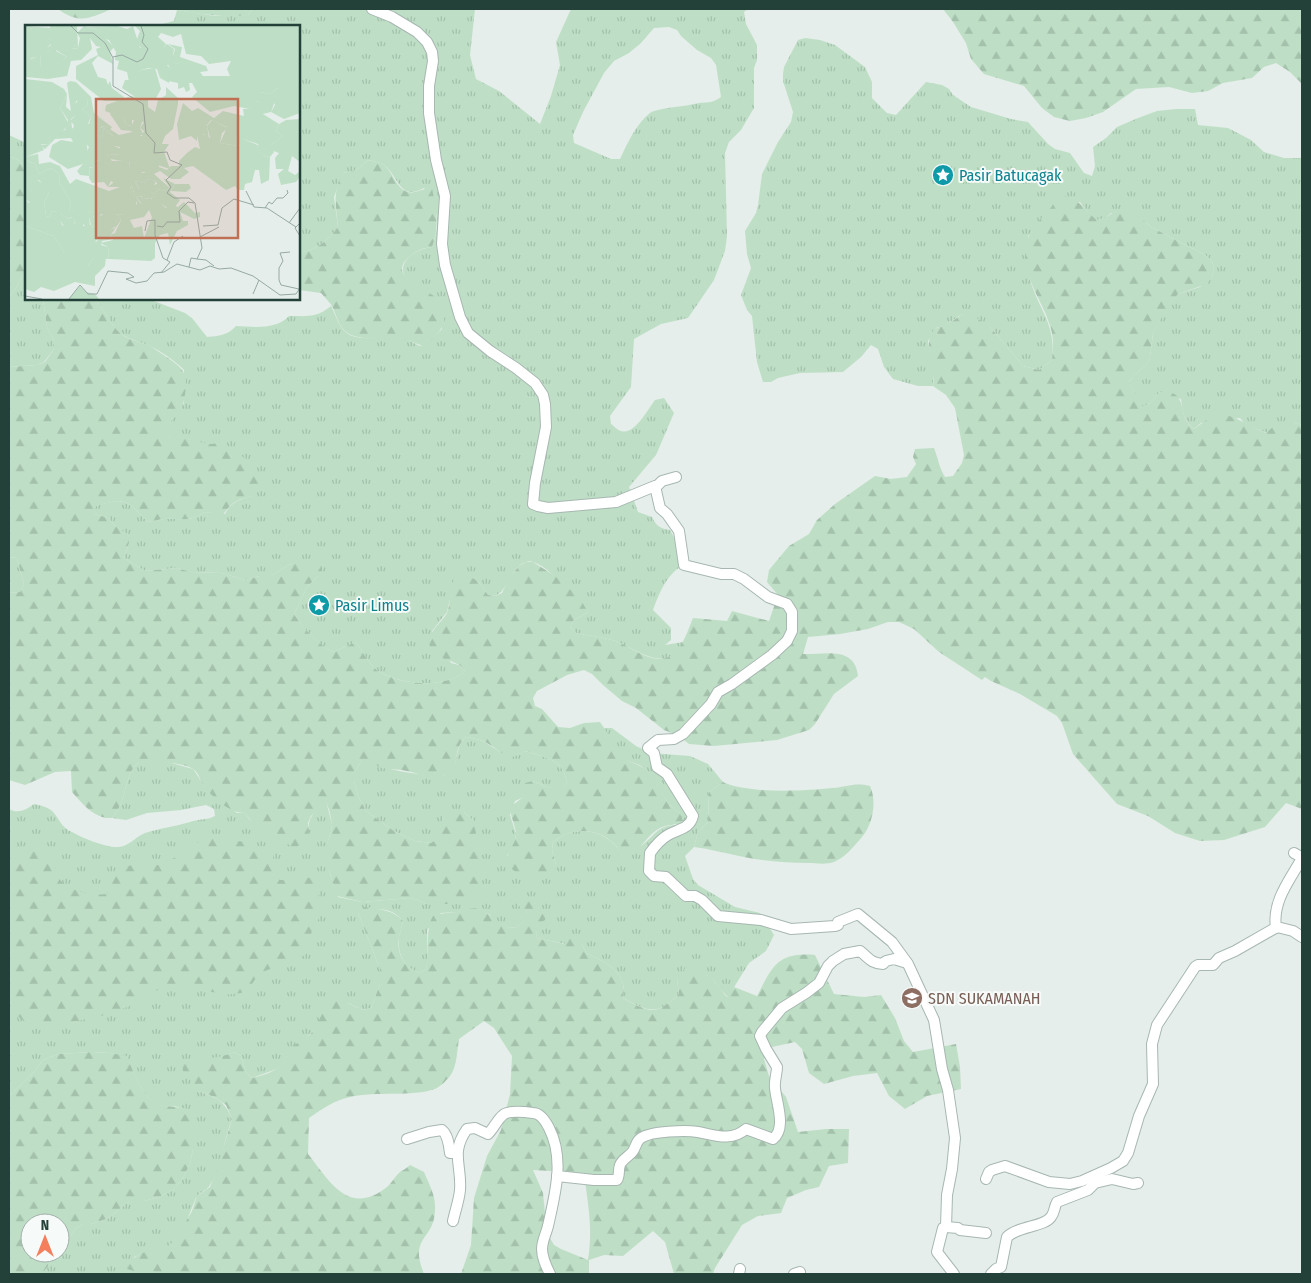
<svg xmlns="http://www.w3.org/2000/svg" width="1311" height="1283" font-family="'Fira Sans Condensed',sans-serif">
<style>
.grass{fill:url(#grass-tufts);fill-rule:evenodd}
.forest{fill:url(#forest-firs);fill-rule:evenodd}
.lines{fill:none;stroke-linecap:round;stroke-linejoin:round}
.minor-casing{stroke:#a7b7b1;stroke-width:12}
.minor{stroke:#fff;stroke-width:10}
.labels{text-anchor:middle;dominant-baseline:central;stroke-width:4;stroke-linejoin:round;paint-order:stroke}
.culture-label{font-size:16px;fill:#0d838f;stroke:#f6faf8;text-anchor:start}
.education-label{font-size:16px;fill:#785e54;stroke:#f6faf8;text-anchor:start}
.inset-road{fill:none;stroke:#97a9a3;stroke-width:1}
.view{fill:#bf7054;fill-opacity:0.15;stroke:#bf7054;stroke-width:2.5}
.inset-edge{fill:none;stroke:#234138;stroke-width:2.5}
</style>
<defs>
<pattern id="grass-tufts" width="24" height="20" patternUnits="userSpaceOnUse" patternTransform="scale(1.25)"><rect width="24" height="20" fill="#bedfc6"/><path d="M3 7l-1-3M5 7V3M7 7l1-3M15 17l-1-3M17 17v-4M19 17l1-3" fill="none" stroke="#a3c1ab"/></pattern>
<pattern id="forest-firs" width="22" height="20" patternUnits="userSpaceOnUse" patternTransform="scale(1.25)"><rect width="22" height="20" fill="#bedfc6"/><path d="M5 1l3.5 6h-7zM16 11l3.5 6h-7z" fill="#a3c1ab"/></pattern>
</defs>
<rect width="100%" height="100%" fill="#e5eeea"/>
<g class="grass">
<path d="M252,9H475L470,55L476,79L499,91L540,124L551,96L560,65L556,42L571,9H748L744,12L746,24L757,45V60L754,68V108L741,130L729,142L725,153L727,236L725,251L714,280L688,318L661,324L634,339L631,387L610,416L611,424C614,426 617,430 621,431C634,436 648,409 655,400L664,398L674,413L656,455L629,487L638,512L652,517C656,526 661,529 670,530L676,541L682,566C666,575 659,594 653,610L671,628V640L665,645L683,642C681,645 680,650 677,652C659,669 636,649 618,642C605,637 589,636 576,633L570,627L574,620L588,612C576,599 550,567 533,562C528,560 523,563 519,566C509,575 507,590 495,596L488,595L479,582L454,581L447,612L432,631L451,663L459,665L465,671C446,689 402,685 380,672C372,668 361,650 356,642L333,652C318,645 302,627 294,614L307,587L318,576L292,563L271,576H260L245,580L222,573L191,572L177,568L145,571L124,558L129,543L128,535L114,525L109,518L94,514L95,506C126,497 126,500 148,522C154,521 159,519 165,519C180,518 191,523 204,512L225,514C231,502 239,500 251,496L213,445H205L188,439H172L165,433L167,426L184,403V370C175,361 161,351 149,346C139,341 129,340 120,333C109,323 105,309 94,299H149L185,313L192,318L207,337C219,336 228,335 236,326C254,327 276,330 289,316C308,316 316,318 331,306C336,315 338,326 347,333C359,343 391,335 405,339C410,340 415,344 420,346L431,339L442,329L438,299C430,295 409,284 405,277C396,260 419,248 432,247C442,220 437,211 424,188C399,202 399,176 384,165C380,162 372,161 368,160L356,170L343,173L334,197L338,227C328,241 316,250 299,253V26H154L174,21L177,10L215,16L248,15ZM669,27L677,30L681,36L697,50L711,58L716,65L721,97C713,103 709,102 699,103C689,106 657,108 650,113C636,124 627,144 620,159H611L574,143L573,135L583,112L604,73L614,61L629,53L641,43L654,28Z"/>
<path d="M805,38L820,40L835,45L865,67L872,82V98L887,113L896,115L926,82L942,85L949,89L953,95L971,107L1011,119L1028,122L1048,144L1055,149L1070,153L1084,173L1092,176L1095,166L1093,147L1106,138L1117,127L1138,118L1157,111L1176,109H1195L1198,125L1228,128L1251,140L1264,152L1284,158H1302V425L1294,422L1267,433L1245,424L1240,418L1201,423L1194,429C1185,423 1182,411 1181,399L1160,392L1149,404L1142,407L1129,382L1134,375L1146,365L1150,358L1153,333L1167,306L1178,294L1200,287L1212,277L1214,269L1212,261L1205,255L1151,227L1145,221L1111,213L1105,218L1097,220L1090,215L1080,202L1048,212L1028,236C1029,249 1027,271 1031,283C1041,313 1056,325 1052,360L1039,370L1023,366L991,328L962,314L944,326L936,328L928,341L933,372V386H918L893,379L884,367L878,349L871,345L861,357L843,372L800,373L778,378L771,382H763L757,362L752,316L747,310L741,295L751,268L747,254L745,231L756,213L758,205L762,174L778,142L791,122L793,112L783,81V74L784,67L798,40Z"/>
<path d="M9,135L26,143V169L20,161L9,156Z"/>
<path d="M26,273V299H43L47,327L54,341V349L44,362L37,365L9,367V296C17,291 17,281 26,273Z"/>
<path d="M9,557L17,558L24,585L20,592L9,593Z"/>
<path d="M604,728H612L636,746L651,753L690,756L708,764L723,782L709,792L708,822L698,832L694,847L685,856L693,879L698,885L735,907L760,913L774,935L766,951L749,963L728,997L719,988L715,982L708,976L692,971L677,979L679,994C657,1016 649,1012 623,998C629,973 606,962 586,953L582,944H566L536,938L539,908L534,902L525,910L529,917L517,927L509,928L495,921L490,915L475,908L458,912L441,913L427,930L428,961L426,969L419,973C404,967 397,954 399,937C400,932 402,927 403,921C391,906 374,908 358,913L380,969V984L371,1008L363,1010L348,1003L320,1021L316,1028L287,1056L283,1064L277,1069L252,1078L246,1072L241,1056L234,1052L216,1059L190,1061L199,1091C218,1099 224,1100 232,1119C224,1139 221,1169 210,1185C207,1191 199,1192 196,1198C189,1213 184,1234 170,1245C161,1252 145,1252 134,1257L135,1274H42L58,1253H60V1250L76,1228L83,1224H91L109,1218L129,1201H144L159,1197L173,1190L183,1178L190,1164L193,1149V1133L179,1107C174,1106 168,1107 163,1106C143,1102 134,1073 127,1057L110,1053L92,1052L58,1054L43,1060L34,1072L9,1096V809C18,814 26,810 34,804C39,805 47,807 51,810C59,817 61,828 72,832C82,838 107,848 119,847C129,846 135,837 145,833C161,828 178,826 193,821C201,819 207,820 215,816L214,809L206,805L181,810L147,813L126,820L112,818C129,800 122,776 139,762H168L193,769L206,788L237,813H245L250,820L309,831C307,816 316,811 326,801L332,824L331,832L326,848L330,874L338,897L362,902L410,898L418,900L426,904L474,821L464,812L443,817L438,839L431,843L415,841L394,831L366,811L358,796L354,781V773L362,760L370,759C385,773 423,774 444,776C447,773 453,769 455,764C458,753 457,746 466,737C474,738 483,740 489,745C503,753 508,762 525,751C546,758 563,758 567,783L562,789L547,787L533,781L522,798L515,801L510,815L516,834L515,843L507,856L556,865L552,850L553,842C574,825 601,828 619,849C625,848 637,848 642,845C656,835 656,826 676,825L680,813C662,803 658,779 641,766C637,763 631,763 627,760C617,754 609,738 604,728Z"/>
</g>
<g class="forest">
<path d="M58,9H112C89,18 80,25 58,9Z"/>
<path d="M173,9H252L248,15C223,18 198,14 173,9Z"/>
<path d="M943,9H1302V84L1290,72L1276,63L1264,67L1252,78L1223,83L1208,91L1192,93L1169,87L1136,89L1103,112L1086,118L1070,121L1054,117L1042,108L1024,86L984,74L971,59L966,43L953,22Z"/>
<path d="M9,156L20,161L26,169V273C17,281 17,291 9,296Z"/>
<path d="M368,160C372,161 380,162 384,165C393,172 396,189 408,192C415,194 423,188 432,188C436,208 440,227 432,247C422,248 416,251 408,258C387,277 427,290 437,298C440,301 444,312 444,316C446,330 433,335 428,346C417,346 412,340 402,339C388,338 356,342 345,331C338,324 337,317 333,308C330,302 325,298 321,293L299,290V253C316,250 328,241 338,227C336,206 332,193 343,173L356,170Z"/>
<path d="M1065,196C1082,201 1084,210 1097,220L1104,218L1118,210L1145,221L1151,227L1205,255L1212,261L1214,269L1212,277L1207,284L1178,294L1168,306L1153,333L1150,358L1146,365L1134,375L1129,382L1142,406L1149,404L1160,392C1191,389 1175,417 1194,429L1216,413C1237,416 1247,425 1266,433L1279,422H1294L1302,425V809L1286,803L1265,827L1224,840L1200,841L1175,833L1148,816L1117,804L1073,754L1062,723L1057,716L1020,694L991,681L985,677L982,680L939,652L914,629L899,622H888L868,629L840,634L808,637L803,654C823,655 855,645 858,676L834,694L815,724L809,730L777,740L714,746L689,744L679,736L664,730L636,708L622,701L603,685L592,674L584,670L567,675L537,691L533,698L535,706L542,709L558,727L570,728L584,723L600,722C608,733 614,747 624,757C630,764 641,764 647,771C660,785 664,804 680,813L683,821C675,826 668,824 660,828C641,839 646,853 619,849C602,828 574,825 553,842L552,850L556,865C551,875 544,875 533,876C522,877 503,869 508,855C510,847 517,842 516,833C515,824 510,816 510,807L522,798L525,783L533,781L547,787L562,788L567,783C563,758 546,758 525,751C507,763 505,754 490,745C483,740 474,738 466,737C452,750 460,762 451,772C443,782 413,772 402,770C395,769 387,770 379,767C376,765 373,762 370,760H362L354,773V781L358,796L366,811L394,831L415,841L431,843L437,839L443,816L449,812L457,810L464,812L474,821L483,879L477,893L472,899L456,904H426L418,900L410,898L362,902L337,896C334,885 324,859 326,847C327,842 330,837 331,832C333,822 330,811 326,802L311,816L308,823L309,831L302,845L294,847C276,839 257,830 245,813C230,813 216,800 206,789C201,783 200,774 193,769C179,761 155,762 139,762C122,776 129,800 112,818C94,819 83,804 72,792L71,771L55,772L25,785L9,780V593L20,592L24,585L17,558L9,557V367L37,365L45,362L54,349V341L47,327L43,299H94C105,309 109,323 120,333C128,340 138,341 148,345C154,348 159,352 165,356C186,370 189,374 184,400C182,412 168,419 166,433L172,439C177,439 183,439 188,439C201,441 208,447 220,442C236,452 253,460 258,478C260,483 260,488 256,493C250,498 241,498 235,502C228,506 225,514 219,518L212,513L204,512C191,523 180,518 165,519C159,519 154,521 148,522C126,500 126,497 96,506L94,514L109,518L114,525L129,535V543L124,558L145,571L177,568L191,572L222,573L245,580L260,576H271L292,563L300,561L316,562L322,569L318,576L307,587L294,614C301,626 320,646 333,652L356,642C361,650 372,668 380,672C401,685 446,689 465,671C463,669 462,667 459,665C450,659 435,659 430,647C426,632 441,624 447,613C451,603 449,591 453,582C456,576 461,575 466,574L479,582L488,595L495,596L502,593L509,578L519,566L526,562H533L555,576L579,597L588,612L574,620L570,627L576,633C589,636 605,637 618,642C628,646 636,652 646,656C677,668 684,640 693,618L727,621L732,611L769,621L778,595L767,582L769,570L789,546L809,534L817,520L835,504L875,476L891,479L907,477L916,464L913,457L915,449L934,448C938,458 939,468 945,477L953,476L962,463L964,455L955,408L946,395L933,386C936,370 921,340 935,329C938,327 942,327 945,325C951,322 957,318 962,314L977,318L991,328L1023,366L1039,370L1052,360C1053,349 1054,340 1051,329C1043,299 1016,271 1028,238C1032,226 1050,210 1058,199Z"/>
<path d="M723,782C749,794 804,791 832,788C848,787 854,782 870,786C877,801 873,824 862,837C854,846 846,857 834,862C826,865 816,863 808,863C785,863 762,861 739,856C724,853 710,849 694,847L698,832L708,822L709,792Z"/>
<path d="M220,834L236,841L252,842L265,850L273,852L274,875L280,880H294L301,877L324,879L325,880C313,897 323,899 320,914C320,919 317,920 315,924C310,933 309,945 305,955L265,971L258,975L248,990L241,993L224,995L201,989L161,988L133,1005L101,1016L67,1023H26L14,1013L13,1005L9,1001V849L16,846L39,849C44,855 51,861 55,867C58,872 57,877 62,882C70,891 94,896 107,894L113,879L128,866L136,864L160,865L174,858L205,838Z"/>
<path d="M519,898L534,902L546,912L545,920L538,924L536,938L565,944L569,937L577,938L582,944L586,953C606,962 629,973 623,998C650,1013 656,1016 679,994L677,979L686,967C693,972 701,972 708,976C715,980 721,991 727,997L734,987L757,996C773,966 777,952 815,955L834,994L864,997L881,995L895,1018L904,1041L913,1052L956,1044L960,1067L961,1089L927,1096L905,1109L889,1096L877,1073L853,1076L824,1084L809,1073L802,1049L795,1042L772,1047L764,1059L769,1076L786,1097L798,1132L826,1129H849L848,1163L829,1166L819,1187L806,1190L787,1198L781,1213L758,1216L742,1225L715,1268L713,1274H674L665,1242L653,1231L623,1256L604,1255L589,1260V1274H461L471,1245L474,1198L487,1156L501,1130L510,1094L512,1056L494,1028L484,1021L459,1039C457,1051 457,1067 450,1076C446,1081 440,1087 435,1089C412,1097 376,1091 350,1097C335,1100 322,1109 309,1118L308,1154C330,1182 349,1217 387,1187C392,1183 395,1176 400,1172C403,1170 407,1168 410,1165L424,1172C429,1184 436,1196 435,1209C435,1241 408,1235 424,1274H135L134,1271L127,1269V1262L142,1253L168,1246L175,1240L192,1211L197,1196L210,1187L216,1172L232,1119L226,1105L214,1097L199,1091L183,1071L182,1063C199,1057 217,1060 234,1052L241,1056L246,1072L252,1078C269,1074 286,1069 288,1049C302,1040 320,1032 320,1013L334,999L341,1000L363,1010L371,1008L380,984V969L358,913L365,907C379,909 394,910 403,921C402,927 400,932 399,937C396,953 404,967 419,973L426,969C431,951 424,932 433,916C441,913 448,913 456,912C462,911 470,908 475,908C485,910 500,923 509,928L517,927L528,917L525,910L519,906ZM533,1170L584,1173C588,1205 593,1228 588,1260L561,1249L554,1245L547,1233L543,1193Z"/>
<path d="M92,1052L110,1053L127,1056C134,1073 143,1102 164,1106C172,1107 180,1107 188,1109L193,1133V1149L190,1164L183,1178L173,1190L159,1197L144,1201H129L109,1218L91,1224H83L76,1228L60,1250V1223H30V1253H58L42,1274H9V1096L34,1072L43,1060L58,1054Z"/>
</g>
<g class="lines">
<g class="minor-casing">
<g id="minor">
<path d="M372,9L392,17L417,32L427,42L432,52L433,61L429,86V113L436,160L445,196L442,244L445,265L460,317L468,333L490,351L516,368L535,383L543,395L545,404L546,427L535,483L533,504L538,506L548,508L616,502L655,486L660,508L667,514L679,531L684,565L721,574H734L744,579L768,597L787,604L792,612V631L787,641L772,655L732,684L718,692L711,704L683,734L674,739L658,740L648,748L654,753L657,767L667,774L693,816C690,829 678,829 668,835C661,839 655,846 650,853L649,871L654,876L666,877L686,896H695L702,900L718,916L761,920L791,929L835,926L838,925V922L858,914L892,942L908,964L934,1020L942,1069L948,1090L955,1138L952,1169L947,1195L946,1227L943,1228L937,1252L954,1274"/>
<path d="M656,487L662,481L676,477"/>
<path d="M1276,928C1272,902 1289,881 1301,860V857L1294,853"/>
<path d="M407,1139L429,1132L442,1130C448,1135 449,1145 450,1153H457"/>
<path d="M557,1176L594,1180H617C620,1175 618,1170 620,1165C622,1159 630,1156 633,1151C636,1147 636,1141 641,1138C651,1131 686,1130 698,1132C715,1135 731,1142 746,1129L773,1139C787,1128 776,1102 775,1088C774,1081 777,1074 777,1067L766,1049L760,1036L762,1032L782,1008L806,993L819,983L828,966L833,961L844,954L860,951C869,958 870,963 883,964L886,961L894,959L907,963"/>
<path d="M986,1179L989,1172L992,1170L1005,1166L1049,1182L1070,1184L1082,1181L1111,1168L1123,1161L1128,1153L1139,1116L1153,1084L1152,1044L1157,1025L1195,967L1198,965H1213L1219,958L1235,951L1277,927L1293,931L1302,937"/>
<path d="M453,1221C455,1211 459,1201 460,1190C462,1165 450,1153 467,1129L475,1128L488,1134C494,1128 497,1120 503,1115C508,1110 526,1112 533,1113C540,1113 546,1122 549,1128C565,1159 555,1194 548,1226C546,1234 542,1241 542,1249C542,1258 546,1266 550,1274"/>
<path d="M946,1227L958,1228L960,1230L986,1233"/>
<path d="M739,1274L740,1269"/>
<path d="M794,1274L800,1272"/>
<path d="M991,1274L996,1269L1001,1267L1007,1237C1018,1226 1044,1227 1051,1217C1055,1212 1054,1207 1057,1202L1088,1190L1095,1183L1112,1179L1133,1184L1138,1183"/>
</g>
</g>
<use href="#minor" class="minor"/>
</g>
<defs>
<g id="sight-disc" transform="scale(1.125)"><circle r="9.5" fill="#0f9aa8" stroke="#f6faf8"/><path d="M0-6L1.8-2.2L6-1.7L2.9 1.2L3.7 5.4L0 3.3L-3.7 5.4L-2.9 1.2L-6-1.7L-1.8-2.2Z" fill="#fff"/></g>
<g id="school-disc" transform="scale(1.125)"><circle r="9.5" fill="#8d6e63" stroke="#f6faf8"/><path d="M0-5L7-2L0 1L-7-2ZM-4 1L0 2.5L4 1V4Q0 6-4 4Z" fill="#fff"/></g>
</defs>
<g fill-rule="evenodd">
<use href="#sight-disc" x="943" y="175"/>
<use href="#sight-disc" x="319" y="605"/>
<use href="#school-disc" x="912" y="998"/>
</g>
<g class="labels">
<g class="culture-label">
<text x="959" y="175">Pasir Batucagak</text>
<text x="335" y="605">Pasir Limus</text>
</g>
<g class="education-label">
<text x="928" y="998">SDN SUKAMANAH</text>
</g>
</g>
<g transform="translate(25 25)">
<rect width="275" height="275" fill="#e5eeea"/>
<path d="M25,1H52L53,23L46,24L50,20L40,9L31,26L42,32L26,42H15L16,29L23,27L26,19L11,32L3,34L0,28L3,23L25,14ZM92,1L102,4L108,1L115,23L136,24L142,19L149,24L148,30L155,38L142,40L146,45L144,58L135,53L132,44L124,43L115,45L112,55L104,57L102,47L92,44L94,36L90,35L91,27L84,15L77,13L72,5L62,2ZM45,56L51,57L66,72L69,88L81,96L73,91L69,99H64L66,92L57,84L63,80L62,74L51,76L50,91L46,94L47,103L60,109L63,128L74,137L68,143L65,142L64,151L55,150L52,146L58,139L43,144L24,132L27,120L36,115L48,117L46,113L30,114L20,124L15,120L24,119L26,108L40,105L43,95L35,83L42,69L41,82L46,86L42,58ZM141,62L153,73V79L148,104L140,111L137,119H144L139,127L145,144L126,138L118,142L122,147H114L104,141L105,137L85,134L82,129L95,130V122L89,121L88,111L79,103L77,112L72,114L73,104L80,101L94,110L107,107L117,111L119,106L115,103L119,97L107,95V100L102,101L98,93L80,86L81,80L106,71L123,75V82L130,87L133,75L141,70ZM255,62L246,87L238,89L254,99L251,106L258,111L246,120L249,127L245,132L237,130L233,119L218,114L214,121L195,118L202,102L186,95L182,100L184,114L178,109L172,111V116L166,111L154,115L152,99L158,78L167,86L173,83L189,93L198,86L219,91L218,84L237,83L236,77L231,76L235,67L245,69ZM13,129L14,139L25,137L35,141L45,159L51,154L84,166L95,162H83L90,156L105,164L107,161L110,172H117L123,163L115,165L110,156L119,158L122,154L131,156L126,167L130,169L133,164L140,166L145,163L138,153L150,159L145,167L155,175L150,182L145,179L143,183L129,175L128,171L126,174L118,173L117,179L111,172V183L99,190L91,189L96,195L85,211L88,214L77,216L76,220L83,222L84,234L69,233L63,240L55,224L39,227L29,211L0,201V174L4,178L10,171L1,159L11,154L22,162L24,167L19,177L21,191L24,192L27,186L32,187L37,200L65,210L71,217L80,207L90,203L92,194L76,189L70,201L62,203L56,197L59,193L61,199L66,200L64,192H69L65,187L53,191L51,199L47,192L43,194L37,189L36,186H44L46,177L35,159L34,149L26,143L14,149L10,139L0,135V132Z" fill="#bedfc6"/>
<path d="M0,1L26,3L25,14L0,28L6,34L11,32L12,27L29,19L21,29H16L15,42H25L42,32L31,25L41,5L50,20L47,24L53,23L55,13L52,8L59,1L72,5L89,22L85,27L88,39L73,31L67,38L73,52L81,54L83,60L85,56L87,63L99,72L98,76H79L51,54V41L73,30L71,24L76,22L71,21L65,13L67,24L56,35L46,36L42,51L23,54L0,52ZM110,1H275V88L259,94L246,87L250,80L247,72L255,62L245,69L235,67L237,74L231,76L238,77L239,83L230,85L209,81L185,87L167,72L172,67L167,58H164L165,65L161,67L159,62L153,64V58L143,56L145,45L143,39L155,38L147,34L150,24L143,19L157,22L155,32L181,41L183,46L175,47L178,51H205L202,44L206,36L184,39L176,31L161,29L156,9L148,12L136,8L133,12L141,19L137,24H117L111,17L115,6ZM130,43L136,64L130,75L113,74L97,63L100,55H111L115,45ZM0,54L27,57L39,64L42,69L35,83L44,99L35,109L27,108L24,119H16L19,125L1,132ZM55,71L62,74L63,80L57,84L66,92L63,99H69L71,90L87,102L85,105L80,101L76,102L71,113L77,112L79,103L91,114L89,121L99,125L95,130L82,129L87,136L105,135L104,141L118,148L121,147L118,143L120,137L125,138L128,135L134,138V142L142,145L146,141H154V136L162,128L170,122L175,124L172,110L175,108L185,113L182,101L187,95L203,103L197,108L195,118L214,121L216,113L235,121L237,130L245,132L244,155L236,159L234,145H230L227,157L220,159L219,165H213L210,161L201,165L168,141L159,143L164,147L155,154H146L135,146L129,149L145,163L140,166L133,164L130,169L126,167V161L132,159L131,156L122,154L119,158L110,156L114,164L123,163L122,171L111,172L116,179L118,173L127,174V171L141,183L145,179L153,182L159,177L170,188L175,187V192L169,194L155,187L158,196H163V200L152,206L145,220L143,208L135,210L130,218V233L126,236L84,234L83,222L75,218L88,215L85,210L90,208L96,195L91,189L99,190L112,179L107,161L103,166L86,156L83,162L79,157L67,158L64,153L65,143L70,142L73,135L60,131L64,122L60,118V110L47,107L49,100L45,96L50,91V80ZM124,185L127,192L119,213L117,201L109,203L105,195L119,192ZM88,87L97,91L102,101L107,100L111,91L118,94L115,103L119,110H110L106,106L96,105L85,89ZM275,94V137L267,131L263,146L270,150L274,147V153L271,157L256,160L253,149L259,144H251L250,133L254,128L246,125V120L258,111L251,106L254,99L261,95ZM0,135L10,139L14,149L26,143L34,149L35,159L46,177L44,186L36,188L43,194L48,192L50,199L52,192L60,186L67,188L69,193L64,192L65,200H61L58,194V201L68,202L71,193L81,188L92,194L91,201L69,217L65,210L58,212L54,207H44L32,192V187L27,186L24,192L21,191L19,177L24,167L14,155L1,159L11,171L9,176L6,178L0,174ZM150,159H164L166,163L161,167L146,166ZM95,164L106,169L104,177L98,181L75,185L69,179L71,166L82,171ZM0,201L29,211L39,227L49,223L61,225L63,240L69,233L81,232L80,241L70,251V261L50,257L29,266L16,262L9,267L0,264ZM55,261L61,267L70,269L74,274H44Z" fill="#bedfc6" fill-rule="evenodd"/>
<path class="inset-road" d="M46,1L53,8H68L80,18L88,33V61L118,79L121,108L130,118L129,128L142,127L145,135L157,140L141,155L146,162L142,168L149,173H164L170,178L177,223L172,234L181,235L189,241M88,32L97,30L112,37L118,34L123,24L117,17L119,10L116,1M221,166L229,182L242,183L271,202M240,183L244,177L247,179L252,173H258L263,168L262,165M264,198L275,183M274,199L270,203L275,211M132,201L138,202L142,197H155L154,186L163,177L169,178M178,201L193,200L197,183L209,174L229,180M120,206L122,196L130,195V210L138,233L145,237L136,248M175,212L194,202M265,227L255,228L258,236L254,243V255L256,260L274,264M142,235L149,217L158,211M164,242L166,233L172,234M228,269L234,255M0,271L17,274M44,274L55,260L63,269H72L83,246L103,248L109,252L101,254L111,258L122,256L129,248L139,247L152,239L175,245L185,241L194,244L206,243L228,251L255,270L271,269L275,263"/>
<path class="view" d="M71,74H213V213H71Z"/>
<rect width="275" height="275" class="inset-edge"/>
</g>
<rect width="1311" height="1283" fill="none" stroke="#234138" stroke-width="20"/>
<g transform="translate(45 1238)"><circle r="24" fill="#f6faf8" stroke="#a2b0ab"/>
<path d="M0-4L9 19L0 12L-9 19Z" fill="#f37f5d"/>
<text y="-8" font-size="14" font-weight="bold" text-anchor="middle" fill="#234138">N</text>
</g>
</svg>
